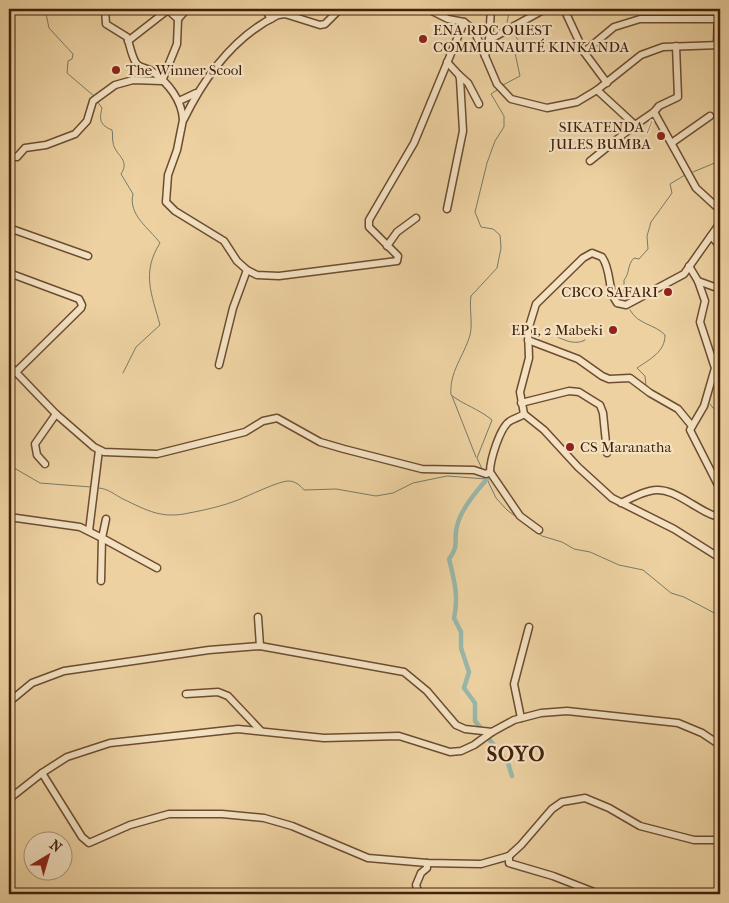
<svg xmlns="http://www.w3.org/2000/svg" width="729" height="903" font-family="'IM FELL French Canon',serif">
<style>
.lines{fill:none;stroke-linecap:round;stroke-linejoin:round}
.stream{stroke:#767b6a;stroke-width:1}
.canal{stroke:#99b7a9;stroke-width:4.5}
.minor-casing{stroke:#6c4d30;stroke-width:9}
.minor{stroke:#f3e1c2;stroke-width:6}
.poi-dot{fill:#8f2418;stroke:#f3e1c2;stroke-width:2}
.labels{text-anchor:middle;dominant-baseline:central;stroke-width:4.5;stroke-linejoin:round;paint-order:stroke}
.poi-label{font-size:15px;fill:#41210b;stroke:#f3e1c2;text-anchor:start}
.district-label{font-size:20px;font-weight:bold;letter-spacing:1px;fill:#41210b;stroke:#f3e1c2}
</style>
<rect width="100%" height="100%" fill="#edd1a1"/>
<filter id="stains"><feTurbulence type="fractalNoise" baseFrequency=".004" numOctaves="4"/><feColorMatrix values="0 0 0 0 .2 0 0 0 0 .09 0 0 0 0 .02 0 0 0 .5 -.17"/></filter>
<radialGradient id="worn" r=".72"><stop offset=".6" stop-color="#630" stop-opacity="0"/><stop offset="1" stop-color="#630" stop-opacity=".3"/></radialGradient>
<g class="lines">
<g class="stream">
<path d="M45,9L49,28L73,54L72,59L68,61L67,73L94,96"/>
<path d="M509,26L507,22L510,9"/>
<path d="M503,85L520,76L515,53L518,40L512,31"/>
<path d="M97,101L102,108C99,120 100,125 112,130C113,134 112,138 113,142C114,155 131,159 121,174L133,194C128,215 149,228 160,243C141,273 152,295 160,325L136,347L123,373"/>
<path d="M693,172L717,162L720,158"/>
<path d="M627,302L624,295V280C630,273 627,265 634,258L639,259L648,249L647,236L651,222L672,193L670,184L685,175"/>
<path d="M630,310C638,325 655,324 665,335C665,352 650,359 637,368L645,376L646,386"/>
<path d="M546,330C557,337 573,347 585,340"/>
<path d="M452,396L476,457"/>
<path d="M710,404L713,408L720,410"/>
<path d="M9,465L40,483L91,487"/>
<path d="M482,469L477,458L492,420C479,409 464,405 451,395C449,372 464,356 470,335C473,324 469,308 471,296L497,268L501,248L500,235L493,229L481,227L475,212L487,163L495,141L504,127V116L491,94L497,90"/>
<path d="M486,477L496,498L507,510L542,536L562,542L574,549L590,552L619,565L643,570L671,593L684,597L720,616"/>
<path d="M99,488C109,489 115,495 123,499C148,511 162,519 189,513C205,510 223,506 238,500C248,496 279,481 288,481C295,481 300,485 304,490L336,489L376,496L393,493L413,483L447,476L486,479"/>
</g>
<g class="canal">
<path d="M480,727L475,721V703L464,688L469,672L461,648V632L454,618C459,597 454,579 449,559C460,544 453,541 457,526C461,509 476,492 487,479"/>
<path d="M489,739L508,763L512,776"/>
</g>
<g class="minor-casing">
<g id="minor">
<path d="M105,9L106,24L127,37C130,45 131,55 136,63C140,69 147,67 153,72C168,83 182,100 183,120L177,150L168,175L166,202L175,211L224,241L237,261L247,270L257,275L279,276L397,261L398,256L369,227V220L414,143L464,22"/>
<path d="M265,9L271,19"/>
<path d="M428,9L448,19L464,22L474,30L497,84L511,99L547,108L577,102L597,90L641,55L663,47L720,45"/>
<path d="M564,9L584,52L607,83"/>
<path d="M178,19L187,9"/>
<path d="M489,40L545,9"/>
<path d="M128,41L169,9"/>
<path d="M717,45L718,9"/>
<path d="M584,52L614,27L640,19H717"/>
<path d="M485,56L489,40L491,9"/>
<path d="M447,62L459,75L460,79L463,131L447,209"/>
<path d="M459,75L468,83L479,104"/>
<path d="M597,90L635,125L654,112L659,106L678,97L676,46"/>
<path d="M179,101L196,93"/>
<path d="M654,112L696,188L720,210"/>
<path d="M184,119C205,76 234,36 278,15L285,14L320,25L325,24L340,9"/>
<path d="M673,142L710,116"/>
<path d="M9,156L17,157L25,148L46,145L75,134L87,121L93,101L115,85L133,80L162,81L177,44L178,19L168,10"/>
<path d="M590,161L635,125"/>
<path d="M720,223L684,274L626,305L617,303C607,290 612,271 602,257L592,253L583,258L536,304L528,330L529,358L520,392L524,414L544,430L578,467L612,498L674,529L720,558"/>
<path d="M9,228L88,256"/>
<path d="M711,236L720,246"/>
<path d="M387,246L397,232L416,218"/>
<path d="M689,266L698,281L705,301L700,322L715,368L704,406L690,430L720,489"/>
<path d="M9,273L79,299L82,305L81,308L16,372"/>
<path d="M698,281L720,289"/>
<path d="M528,340L578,359L602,376L609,379L630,378L650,393L678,409L692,426"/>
<path d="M9,365L56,414L94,447L104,452L157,454L245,432L263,421L277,418L320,442L344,449L422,469L474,470L486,474L490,472C490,460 500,427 510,421C515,418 520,417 524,414"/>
<path d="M219,365L233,308L247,270"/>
<path d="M521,403L569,391L579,392L595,402L600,405L603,413L607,453"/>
<path d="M45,464L37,455L35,444L56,414"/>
<path d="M490,472L520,516L539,530"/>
<path d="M621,503C654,487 660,484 692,504C701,509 710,516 720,517"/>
<path d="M9,517L80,527L102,538L101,581"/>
<path d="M106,519L102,538L157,568"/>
<path d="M89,531L99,450"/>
<path d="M258,617L260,646"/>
<path d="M186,694L218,692L228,696L261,731"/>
<path d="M9,702L32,683L64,671L209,650L260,646L404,672L427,691L456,725L465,729L492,732L514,720L541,713L567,711L678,723L702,733L720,745"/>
<path d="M521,718L514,684L529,627"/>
<path d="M42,773L82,837L89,843L130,825L169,814H222L264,818L292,826L368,858L427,863L481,864L509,856L521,845L552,809L562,802L585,798L609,808L640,826L694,840H720"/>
<path d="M9,799L42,773L67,757L110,743L238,729L324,738L399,736L450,752L461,751L474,745L492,732"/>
<path d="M509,856V863L553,876L599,894"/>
<path d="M419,894L416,885L421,873L427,868V863"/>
</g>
</g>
<use href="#minor" class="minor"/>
</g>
<g class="poi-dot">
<circle cx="423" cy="39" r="5"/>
<circle cx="116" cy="70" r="5"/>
<circle cx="661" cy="136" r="5"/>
<circle cx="668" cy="292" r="5"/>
<circle cx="613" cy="330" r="5"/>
<circle cx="570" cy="447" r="5"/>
</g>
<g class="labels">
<g class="poi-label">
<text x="433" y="30">ENA RDC OUEST<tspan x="433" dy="17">COMMUNAUTÉ KINKANDA</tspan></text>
<text x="126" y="70">The Winner Scool</text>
<text x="651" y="127" text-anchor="end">SIKATENDA /<tspan x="651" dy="17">JULES BUMBA</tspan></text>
<text x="658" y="292" text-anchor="end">CBCO SAFARI</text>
<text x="603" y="330" text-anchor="end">EP 1, 2 Mabeki</text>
<text x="580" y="447">CS Maranatha</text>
</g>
<g class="district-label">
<text x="516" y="754">SOYO</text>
</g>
</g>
<rect width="729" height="903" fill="none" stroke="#edd1a1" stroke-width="30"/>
<rect x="10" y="10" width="709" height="883" fill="none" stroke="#41210b" stroke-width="2.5"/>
<rect x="15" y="15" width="699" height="873" fill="none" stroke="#41210b"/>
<g transform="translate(48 856) rotate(38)"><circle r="24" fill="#f3e1c2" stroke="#ac9479"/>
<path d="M0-4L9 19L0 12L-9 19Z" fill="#8f2418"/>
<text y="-8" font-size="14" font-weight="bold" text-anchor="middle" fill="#41210b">N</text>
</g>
<rect width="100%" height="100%" filter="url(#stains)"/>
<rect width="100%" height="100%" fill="url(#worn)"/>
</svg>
